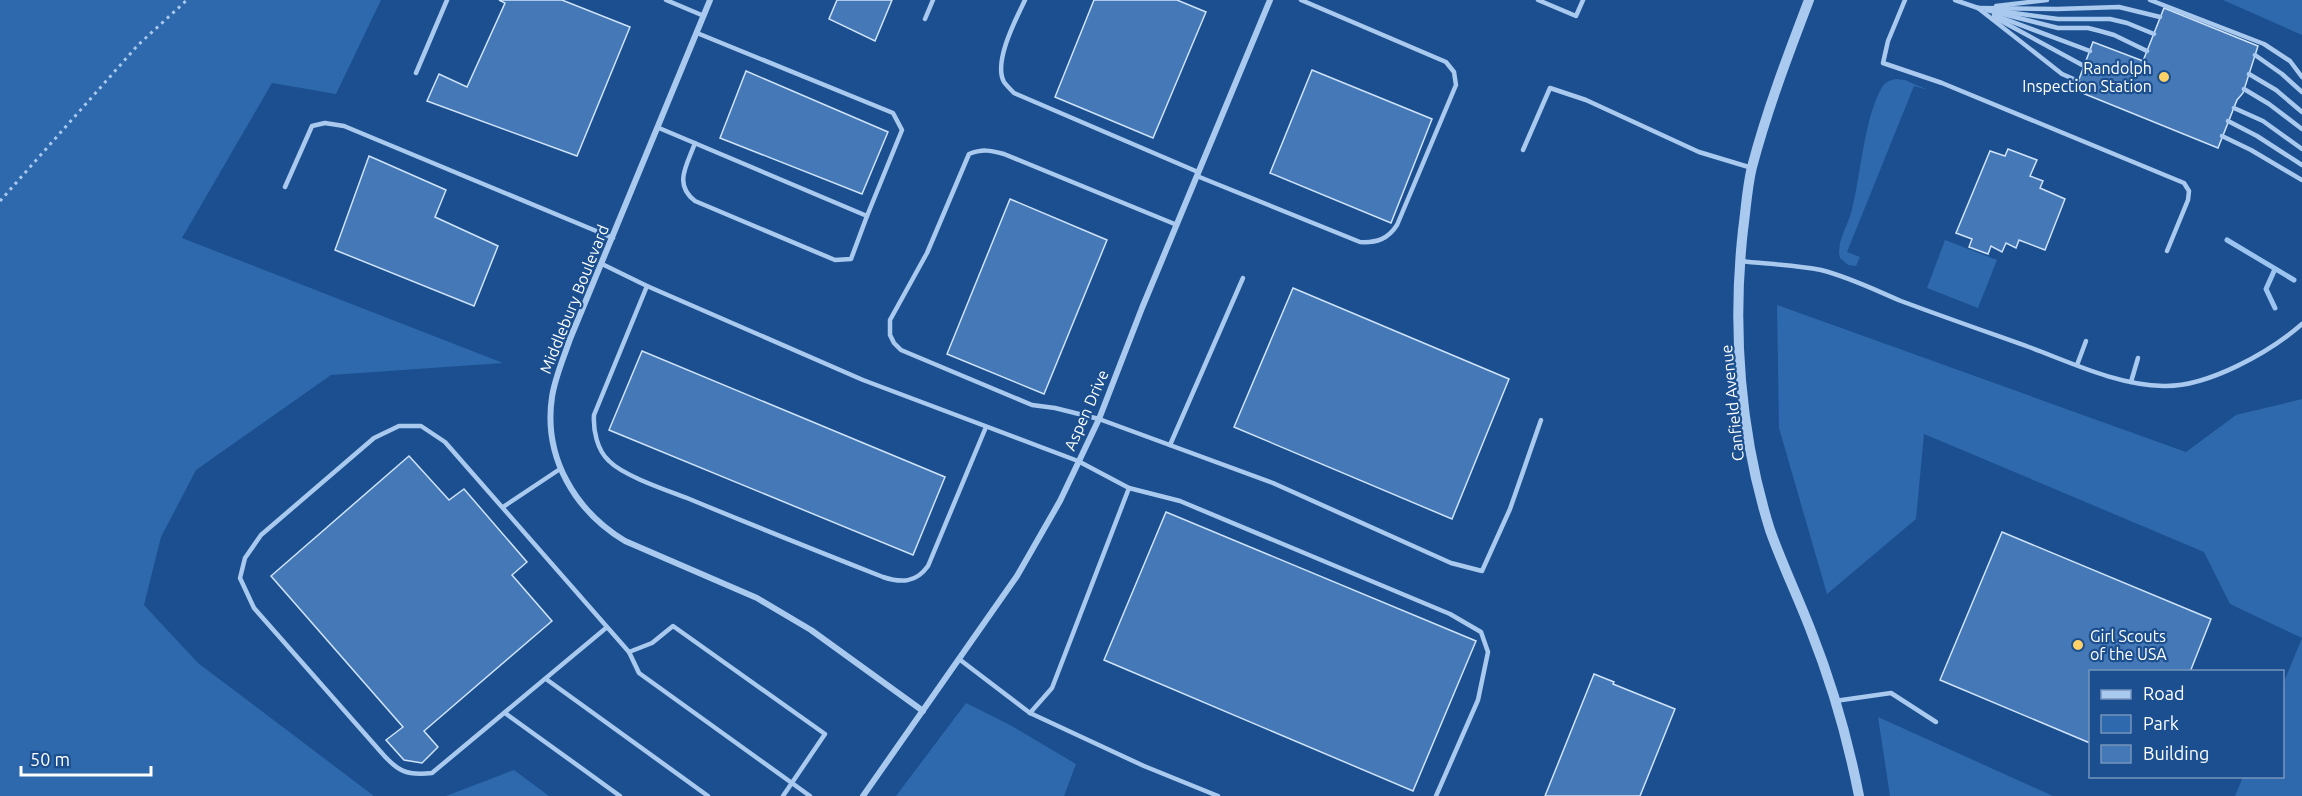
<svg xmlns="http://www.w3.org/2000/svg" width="2302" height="796" font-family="Ubuntu,sans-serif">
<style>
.green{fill:#2e69ad}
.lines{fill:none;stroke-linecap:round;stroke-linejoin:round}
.stream{stroke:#9cc4f0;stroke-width:5}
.building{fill:#4478b7;stroke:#cfe3fa;stroke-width:1.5}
.path{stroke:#a9c9ee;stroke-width:3;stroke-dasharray:3 4.5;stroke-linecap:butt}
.service{stroke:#a9c9ee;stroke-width:4.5}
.minor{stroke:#a9c9ee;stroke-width:6}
.tertiary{stroke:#a9c9ee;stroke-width:10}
.poi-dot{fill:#ffd166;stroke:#1b4f8f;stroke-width:2}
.labels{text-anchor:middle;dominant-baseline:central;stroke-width:4.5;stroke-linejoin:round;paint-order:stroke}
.poi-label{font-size:16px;fill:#fff;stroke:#1b4f8f;text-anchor:end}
.street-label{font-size:16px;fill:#fff;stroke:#1b4f8f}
</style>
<rect width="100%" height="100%" fill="#1b4f8f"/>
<g class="green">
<path d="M0,0H381L336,94L272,83L182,238L503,363L331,375L196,470L161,537L144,605L198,663L374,796H0Z"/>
<path d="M2223,0H2302V35Z"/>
<path d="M1896,79L1905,80L1928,90L1914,86L1847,252L1860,257L1856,266L1848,265L1840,258C1836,243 1847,227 1851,213C1861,176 1863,123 1881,89C1884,83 1889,80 1896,79Z"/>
<path d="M1945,240L1997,260L1978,308L1927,288Z"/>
<path d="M1777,305L2186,452L2236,415L2302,399V796H2235L2243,777L2282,776L2283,684L2302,638L2230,604L2204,552L1924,434L1916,519L1827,594L1779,428Z"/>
<path d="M966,703L1010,725L1076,764L1064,796H896Z"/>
<path d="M1878,717L2053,796H1890Z"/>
<path d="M514,770L549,796H446Z"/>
</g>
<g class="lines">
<g class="stream">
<path d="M2227,240L2294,280"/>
<path d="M2275,269L2266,289L2275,308"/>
</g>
</g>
<g class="building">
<path d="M499,0H562L630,27L577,156L427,101L439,74L467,87L505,3Z"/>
<path d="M837,0H892L875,41L829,19Z"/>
<path d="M1094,0H1177L1206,12L1153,138L1055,97Z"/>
<path d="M2164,8L2258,46L2243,93L2237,100L2218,148L2075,90L2093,42L2143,61Z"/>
<path d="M1312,70L1432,119L1391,223L1270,173Z"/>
<path d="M746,71L888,132L862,194L720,138Z"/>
<path d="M2008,149L2037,160L2030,176L2043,181L2040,188L2065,199L2045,250L2019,240L2016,248L2006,243L2002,252L1991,246L1988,254L1969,247L1972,239L1956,233L1990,151L2005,156Z"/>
<path d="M369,156L446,190L435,217L498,246L474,306L335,250Z"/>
<path d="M1010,199L1107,240L1044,394L947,354Z"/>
<path d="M1293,288L1509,379L1452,519L1234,427Z"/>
<path d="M642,351L945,477L913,555L609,430Z"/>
<path d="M409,456L449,500L464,489L527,562L512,575L552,621L424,731L438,747L422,763L404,760L386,740L403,727L271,576Z"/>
<path d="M1166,512L1476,641L1413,791L1104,660Z"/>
<path d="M2002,532L2211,619L2190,672H2090V743L1940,680Z"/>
<path d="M1594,674L1614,682L1613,684L1675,709L1640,796H1545Z"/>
</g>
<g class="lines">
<path class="path" d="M0,201L138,45L187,0"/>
<g class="service">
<path d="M666,0L704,16"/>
<path d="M1025,0C1016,19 993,62 1004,82C1007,86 1011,90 1014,93L1198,172"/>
<path d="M1538,0L1576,16L1583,0"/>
<path d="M1905,0L1888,41L1883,63L1942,83L2184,183L2189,191L2188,200L2167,251"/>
<path d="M1955,0L1978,8"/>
<path d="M2150,0L2264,44L2290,61L2302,77"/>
<path d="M1996,6L2047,0"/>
<path d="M1978,8L2057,9L2119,7L2160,17"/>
<path d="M1978,8L2062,74L2078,81"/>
<path d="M1987,10L2058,28H2088L2100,31L2114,35L2147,51"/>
<path d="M1999,11L2058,19H2110L2127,23L2154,34"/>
<path d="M1994,15L2090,51"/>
<path d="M1994,17L2084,66"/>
<path d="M925,19L933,0"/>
<path d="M2255,55L2282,74L2302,92"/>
<path d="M416,73L447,0"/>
<path d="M2249,74L2276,90L2302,112"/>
<path d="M2244,89L2269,104L2302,129"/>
<path d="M2234,108L2263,121L2302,149"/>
<path d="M2228,121L2257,136L2302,165"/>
<path d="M659,128L867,216L902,130L893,113L697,33"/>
<path d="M2222,136L2251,150L2302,180"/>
<path d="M695,143C687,165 673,184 695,201L835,260L851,259L867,216"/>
<path d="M1523,150L1550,88L1586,100L1699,152L1752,168"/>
<path d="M1197,176L1360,242C1377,243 1388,239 1397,225L1456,85L1454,72L1446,62L1301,0"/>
<path d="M285,187L312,126L325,123L344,126L613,238"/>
<path d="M1177,225L1004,154C990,150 982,149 969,154L927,253L890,320V335L894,343L901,350L1032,405L1055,408L1099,419L1273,483L1451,563L1482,571L1510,509L1541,420"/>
<path d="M1740,261C1767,264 1795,265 1821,270C1849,277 1875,290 1901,301C1944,317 1987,332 2029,347C2072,363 2117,385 2164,386C2208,387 2270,352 2302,324"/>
<path d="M602,264L647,286L863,380L1078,461L1129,488L1052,688L1030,713"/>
<path d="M647,286L594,415C593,430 597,450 609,461C624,476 666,490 687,498C752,525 817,551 883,577C901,583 916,583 928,566L986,427"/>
<path d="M2077,365L2086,341"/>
<path d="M2131,382L2138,358"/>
<path d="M1170,445L1243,278"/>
<path d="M1129,488L1180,501L1450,614L1481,632L1488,652L1478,700L1436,796"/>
<path d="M503,507L560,469"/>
<path d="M606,628L432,773C406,776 397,771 380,751L254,608L240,578L245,558L261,535L374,438L399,426H421L445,442L629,652L652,643L673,626L825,734L783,796"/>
<path d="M629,652L639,673L810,796"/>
<path d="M959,659L1030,713L1144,766L1218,796"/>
<path d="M546,679L708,796"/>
<path d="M1835,701L1891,693L1936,722"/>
<path d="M505,713L620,796"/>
</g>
<g class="minor">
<path d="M710,0L570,339C564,357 555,377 552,397C543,457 575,511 625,541L757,598L811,630L923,711"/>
<path d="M863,796L1017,576L1060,501L1099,419L1142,308L1270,0"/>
</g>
<path class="tertiary" d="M1809,0C1788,55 1767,110 1752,167C1747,187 1746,209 1743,230C1732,329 1740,435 1770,530C1782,564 1798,597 1811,631C1832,684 1848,740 1859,796"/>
</g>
<g class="poi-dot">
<circle cx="2164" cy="77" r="6"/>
<circle cx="2078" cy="645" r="6"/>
</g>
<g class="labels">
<g class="poi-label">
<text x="2152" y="68">Randolph<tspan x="2152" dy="18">Inspection Station</tspan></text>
<text x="2090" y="636" text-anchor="start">Girl Scouts<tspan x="2090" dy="18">of the USA</tspan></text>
</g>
<g class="street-label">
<text transform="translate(574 299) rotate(-68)">Middlebury Boulevard</text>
<text transform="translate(1732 403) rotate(-96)">Canfield Avenue</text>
<text transform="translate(1086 410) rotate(-66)">Aspen Drive</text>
</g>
</g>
<rect x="2089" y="670" width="195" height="108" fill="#1b4f8f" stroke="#7695bc" stroke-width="1.5"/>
<rect x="2101" y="690" width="30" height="9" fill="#a9c9ee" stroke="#7695bc" stroke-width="1.5"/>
<text x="2143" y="700" font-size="18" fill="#ffffff">Road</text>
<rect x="2101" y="715" width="30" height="18" fill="#2e69ad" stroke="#7695bc" stroke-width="1.5"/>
<text x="2143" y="730" font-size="18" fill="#ffffff">Park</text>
<rect x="2101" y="745" width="30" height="18" fill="#4478b7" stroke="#7695bc" stroke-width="1.5"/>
<text x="2143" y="760" font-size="18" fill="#ffffff">Building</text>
<path d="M21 766v9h130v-9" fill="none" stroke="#ffffff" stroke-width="3"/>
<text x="30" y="766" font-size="18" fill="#ffffff" stroke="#1b4f8f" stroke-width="4.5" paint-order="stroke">50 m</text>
</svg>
